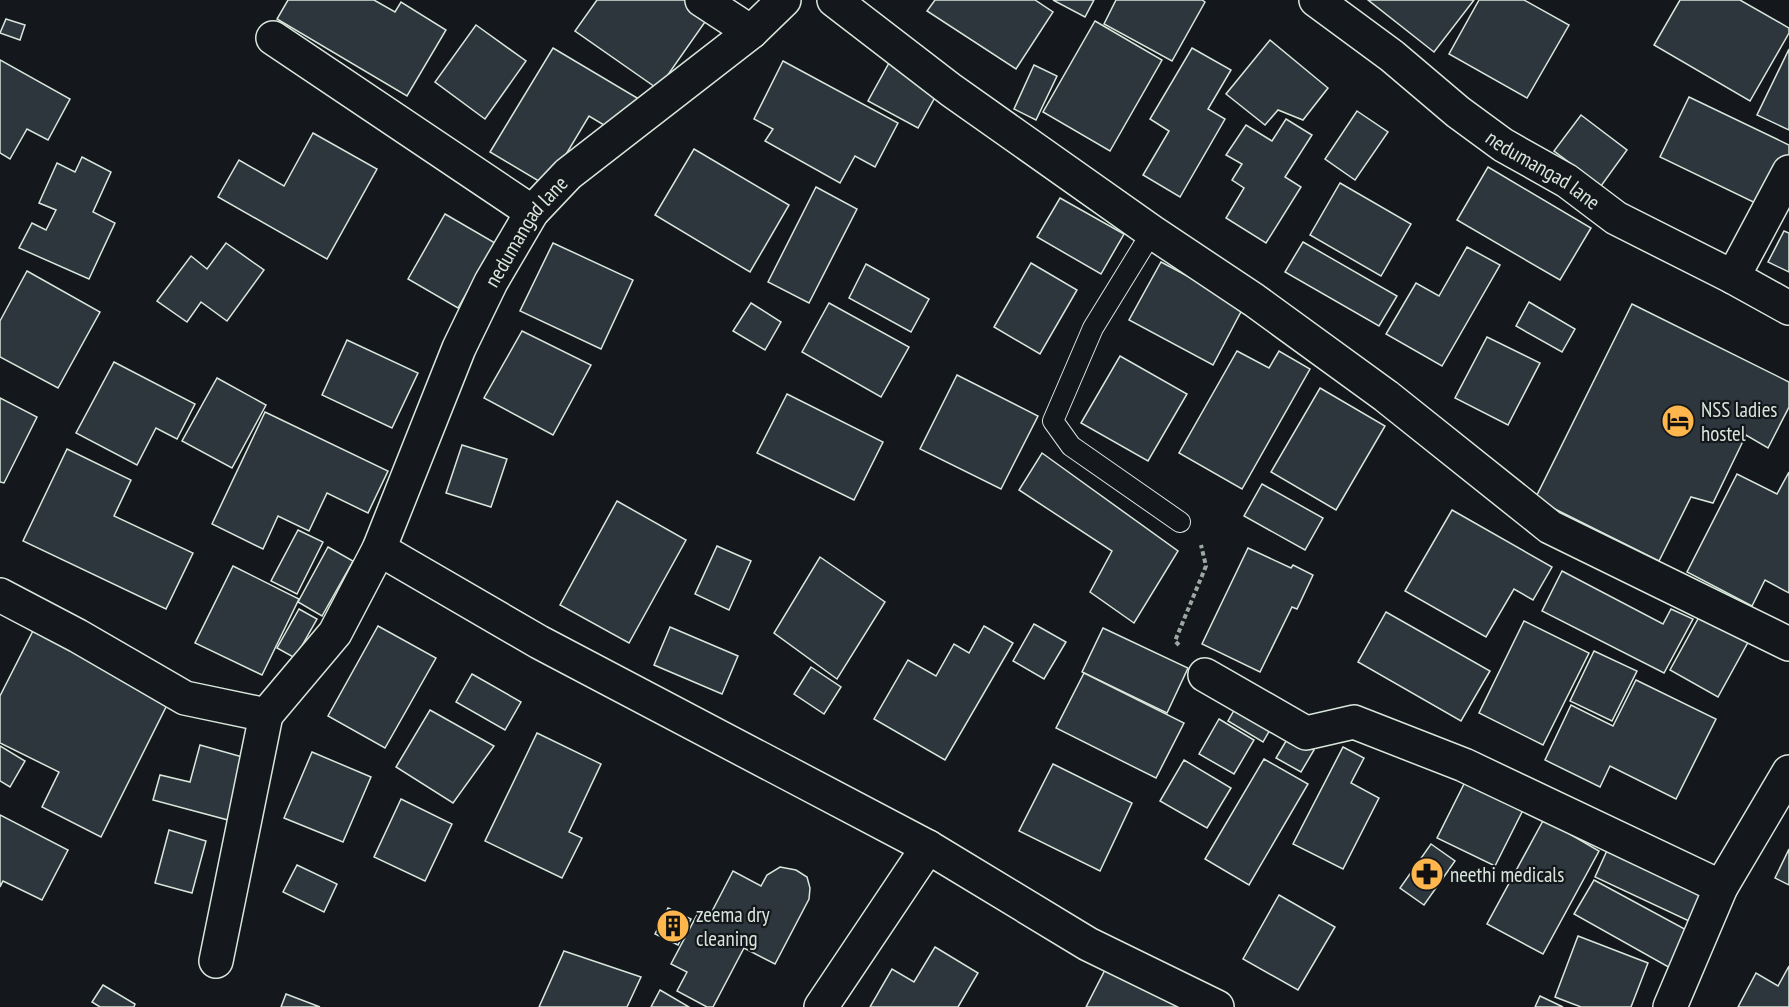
<svg xmlns="http://www.w3.org/2000/svg" width="1789" height="1007" font-family="'PT Sans Narrow',sans-serif">
<style>
.building{fill:#2c363c;stroke:#d8e6dc;stroke-width:1.5}
.lines{fill:none;stroke-linecap:round;stroke-linejoin:round}
.service-casing{stroke:#d8e6dc;stroke-width:22}
.minor-casing{stroke:#d8e6dc;stroke-width:36}
.path{stroke:#9da8a2;stroke-width:4;stroke-dasharray:4.5 3;stroke-linecap:butt}
.service{stroke:#14181c;stroke-width:20}
.minor{stroke:#14181c;stroke-width:33}
.labels{text-anchor:middle;dominant-baseline:central;stroke-width:4.5;stroke-linejoin:round;paint-order:stroke}
.street-label{font-size:21px;fill:#d8e6dc;stroke:#14181c}
.poi-label{font-size:21px;fill:#d8e6dc;stroke:#14181c;text-anchor:start}
</style>
<rect width="100%" height="100%" fill="#14181c"/>
<g class="building">
<path d="M288,0H374L395,12L401,2L446,30L407,96L277,19Z"/>
<path d="M597,0H695L712,12L658,89L575,31Z"/>
<path d="M935,0H1035L1053,12L1016,69L927,11Z"/>
<path d="M1053,0H1094L1085,17Z"/>
<path d="M1116,0H1202L1205,2L1172,61L1104,24Z"/>
<path d="M1368,0H1474L1434,52Z"/>
<path d="M1479,0H1524L1569,25L1527,98L1449,54Z"/>
<path d="M1680,0H1740L1789,28V33L1750,101L1654,45Z"/>
<path d="M6,19L25,25L20,40L0,33Z"/>
<path d="M1095,21L1162,60L1110,151L1043,112Z"/>
<path d="M476,25L526,61L485,119L435,82Z"/>
<path d="M1270,40L1328,88L1303,120L1278,110L1265,125L1226,94Z"/>
<path d="M553,48L649,105L629,140L589,116L547,186L490,152Z"/>
<path d="M1192,48L1231,70L1208,109L1225,119L1180,197L1143,175L1169,131L1150,119Z"/>
<path d="M1789,49V130L1757,115Z"/>
<path d="M0,60L70,99L48,140L27,129L10,159L0,153Z"/>
<path d="M783,61L898,123L875,167L855,156L840,183L765,141L773,129L754,119Z"/>
<path d="M889,63L939,90L918,128L868,101Z"/>
<path d="M1034,65L1057,76L1036,120L1014,109Z"/>
<path d="M1689,97L1789,145V174L1772,211L1660,157Z"/>
<path d="M1357,111L1388,132L1355,180L1325,159Z"/>
<path d="M1581,115L1627,150L1601,186L1554,151Z"/>
<path d="M1286,119L1312,135L1285,177L1301,187L1266,243L1226,218L1244,188L1232,180L1242,164L1226,155L1246,125L1272,141Z"/>
<path d="M313,133L377,169L327,259L218,197L239,160L284,186Z"/>
<path d="M694,149L789,205L750,272L655,215Z"/>
<path d="M82,157L111,172L93,212L115,223L89,279L19,248L32,223L46,230L56,210L39,203L57,163L75,172Z"/>
<path d="M1488,167L1591,228L1560,280L1457,220Z"/>
<path d="M1340,183L1411,224L1381,276L1310,235Z"/>
<path d="M816,187L857,209L809,303L768,282Z"/>
<path d="M1060,198L1124,234L1101,274L1037,237Z"/>
<path d="M445,214L495,243L458,308L408,279Z"/>
<path d="M1784,231L1789,233V272L1768,262Z"/>
<path d="M1303,242L1397,296L1379,326L1285,272Z"/>
<path d="M226,243L264,270L227,321L201,302L187,322L157,301L191,256L207,269Z"/>
<path d="M553,243L633,280L601,349L520,311Z"/>
<path d="M1467,247L1500,265L1442,366L1386,334L1416,283L1439,296Z"/>
<path d="M1161,262L1244,306L1213,365L1129,320Z"/>
<path d="M1031,263L1077,290L1040,354L994,327Z"/>
<path d="M866,264L929,299L911,332L849,298Z"/>
<path d="M27,271L100,312L58,388L0,357V321Z"/>
<path d="M1529,302L1575,329L1562,352L1516,326Z"/>
<path d="M751,303L781,322L765,350L733,331Z"/>
<path d="M829,303L909,347L881,397L802,352Z"/>
<path d="M1632,304L1789,382V407L1768,448L1746,435L1713,503L1691,497L1659,561L1535,499Z"/>
<path d="M522,331L591,365L553,435L484,398Z"/>
<path d="M1487,337L1540,363L1508,425L1455,398Z"/>
<path d="M347,340L418,373L392,428L322,395Z"/>
<path d="M1237,351L1269,368L1279,351L1310,369L1242,489L1179,453Z"/>
<path d="M1120,356L1187,394L1148,461L1081,423Z"/>
<path d="M114,362L195,404L177,439L156,428L137,465L76,433Z"/>
<path d="M957,375L1038,416L1001,489L920,449Z"/>
<path d="M217,378L266,405L232,468L182,441Z"/>
<path d="M1320,388L1385,426L1336,510L1271,472Z"/>
<path d="M787,394L883,442L854,500L757,453Z"/>
<path d="M0,398L37,417L4,483L0,482Z"/>
<path d="M265,412L388,471L368,513L327,493L309,531L278,516L263,549L212,524Z"/>
<path d="M462,445L507,459L491,507L446,493Z"/>
<path d="M67,449L131,480L114,516L193,553L166,609L23,541Z"/>
<path d="M1042,453L1178,551L1134,623L1090,592L1112,551L1019,490Z"/>
<path d="M1789,472V593L1765,580L1752,606L1687,572L1737,474L1777,494Z"/>
<path d="M1262,484L1323,518L1305,550L1244,516Z"/>
<path d="M617,501L686,540L629,643L560,605Z"/>
<path d="M1452,510L1552,567L1533,600L1514,589L1486,637L1405,591Z"/>
<path d="M298,530L323,542L297,594L271,581Z"/>
<path d="M717,546L751,561L729,610L695,594Z"/>
<path d="M328,547L353,561L322,616L298,602Z"/>
<path d="M1248,548L1291,568L1293,565L1313,575L1297,609L1292,607L1260,672L1202,644Z"/>
<path d="M820,557L885,602L837,679L774,633Z"/>
<path d="M233,566L299,599L262,675L195,643Z"/>
<path d="M1562,571L1663,624L1671,609L1693,619L1664,673L1542,611Z"/>
<path d="M1704,608L1752,635L1718,697L1670,670Z"/>
<path d="M299,609L317,619L295,658L277,648Z"/>
<path d="M1386,612L1490,671L1461,721L1358,662Z"/>
<path d="M38,621L175,689L101,837L42,807L59,772L0,743V696Z"/>
<path d="M1524,621L1589,653L1543,745L1479,713Z"/>
<path d="M1034,624L1066,642L1044,679L1013,661Z"/>
<path d="M378,626L436,658L385,748L328,716Z"/>
<path d="M984,626L1013,643L945,760L874,719L908,660L936,676L954,644L969,653Z"/>
<path d="M670,627L738,656L722,694L654,665Z"/>
<path d="M1103,628L1188,668L1167,713L1082,672Z"/>
<path d="M1594,651L1637,671L1612,721L1570,701Z"/>
<path d="M811,667L841,687L824,714L794,694Z"/>
<path d="M1084,673L1184,723L1156,778L1056,728Z"/>
<path d="M472,674L521,702L505,730L456,702Z"/>
<path d="M1636,680L1716,719L1676,799L1610,766L1600,787L1545,760L1571,705L1613,726Z"/>
<path d="M1248,686L1283,707L1263,742L1228,721Z"/>
<path d="M430,710L494,746L453,803L396,767Z"/>
<path d="M1219,719L1254,740L1234,774L1199,754Z"/>
<path d="M537,733L601,764L569,832L582,838L562,878L485,841Z"/>
<path d="M1289,736L1314,750L1301,772L1276,758Z"/>
<path d="M200,745L246,758L228,820L153,800L160,775L190,782Z"/>
<path d="M0,746L25,761L10,787L0,781Z"/>
<path d="M1343,747L1364,758L1351,783L1379,798L1343,869L1293,844Z"/>
<path d="M312,752L371,777L343,842L284,818Z"/>
<path d="M1264,759L1308,784L1249,885L1205,859Z"/>
<path d="M1184,760L1231,788L1207,828L1160,801Z"/>
<path d="M1053,764L1132,803L1100,871L1019,831Z"/>
<path d="M1467,778L1525,806L1495,866L1437,838Z"/>
<path d="M401,799L452,824L425,881L374,857Z"/>
<path d="M0,815L68,850L42,900L3,881L0,887Z"/>
<path d="M1544,819L1599,851L1543,954L1487,924Z"/>
<path d="M169,830L206,841L192,893L155,883Z"/>
<path d="M1431,844L1455,861L1424,905L1400,888Z"/>
<path d="M1610,844L1704,889L1689,921L1595,877Z"/>
<path d="M1789,849V885L1775,878Z"/>
<path d="M297,865L337,884L324,912L283,892Z"/>
<path d="M780,867L796,870L807,877L810,888L809,899L775,964L744,948L713,1007H707L677,991L687,972L671,964L698,913L708,919L733,871L761,886L767,875Z"/>
<path d="M1594,880L1692,933L1672,969L1574,914Z"/>
<path d="M1279,895L1335,927L1298,990L1243,959Z"/>
<path d="M668,908L691,919L678,945L655,934Z"/>
<path d="M1578,936L1648,963L1631,1007H1581L1555,997Z"/>
<path d="M935,947L978,973L958,1007H870L892,969L914,982Z"/>
<path d="M564,951L641,977L627,1007H539Z"/>
<path d="M1108,964L1194,1007H1086Z"/>
<path d="M1789,966V1007H1738L1756,973L1778,986Z"/>
<path d="M103,985L135,1004L134,1007H100L92,1002Z"/>
<path d="M660,990L689,1007H651Z"/>
<path d="M286,994L320,1007H281Z"/>
<path d="M1540,996L1563,1007H1535Z"/>
</g>
<g class="lines">
<g class="service-casing">
<path id="service" d="M1152,232L1093,328L1053,421L1071,446L1180,522"/>
</g>
<g class="minor-casing">
<g id="minor">
<path d="M702,0L751,32"/>
<path d="M834,0L951,90L1152,232L1254,300L1386,396L1550,527L1789,644"/>
<path id="s1" d="M1316,0L1392,56L1458,112L1503,145L1567,181L1616,218L1733,277L1789,308"/>
<path d="M273,38L532,212"/>
<path d="M1733,277L1789,172"/>
<path d="M379,549L539,642L928,847L1088,944L1217,1007"/>
<path id="s2" d="M0,595L78,636L185,698L266,715L335,633L379,549L459,348L491,282L532,212L568,174L751,32L784,0"/>
<path d="M1205,675L1306,733L1354,722L1464,765L1721,887"/>
<path d="M216,961L266,715"/>
<path d="M821,1007L928,847"/>
<path d="M1670,1007L1721,887L1789,772"/>
</g>
</g>
<path class="path" d="M1179,645L1175,641L1206,566L1201,545"/>
<use href="#service" class="service"/>
<use href="#minor" class="minor"/>
</g>
<defs>
<g id="hotel-disc" transform="scale(1.725)"><circle r="9.5" fill="#ffb74d" stroke="#14181c"/><path d="M-6-4.5h1.5V1H6V5H4.5V3h-9V5H-6ZM-4 0a1.8 1.8 0 1 1 3.6 0ZM.5 0V-2.5h3Q6-2.5 6 0Z" fill="#111"/></g>
<g id="pharmacy-disc" transform="scale(1.725)"><circle r="9.5" fill="#ffb74d" stroke="#14181c"/><path d="M-2-6h4v4h4v4h-4v4h-4v-4h-4v-4h4Z" fill="#111"/></g>
<g id="building-disc" transform="scale(1.725)"><circle r="9.5" fill="#ffb74d" stroke="#14181c"/><path d="M-4-6H4V6H1V3H-1V6H-4ZM-2.5-4.3h1.7v1.8h-1.7ZM.8-4.3h1.7v1.8H.8ZM-2.5-1h1.7V.8h-1.7ZM.8-1h1.7V.8H.8Z" fill="#111"/></g>
</defs>
<g fill-rule="evenodd">
<use href="#hotel-disc" x="1678" y="421"/>
<use href="#pharmacy-disc" x="1427" y="874"/>
<use href="#building-disc" x="673" y="926"/>
</g>
<g class="labels">
<g class="street-label">
<text stroke="none"><textPath href="#s1" startOffset="284">nedumangad lane</textPath></text>
<text stroke="none"><textPath href="#s2" startOffset="848">nedumangad lane</textPath></text>
</g>
<g class="poi-label">
<text x="1701" y="409">NSS ladies<tspan x="1701" dy="24">hostel</tspan></text>
<text x="1450" y="874">neethi medicals</text>
<text x="696" y="914">zeema dry<tspan x="696" dy="24">cleaning</tspan></text>
</g>
</g>
</svg>
